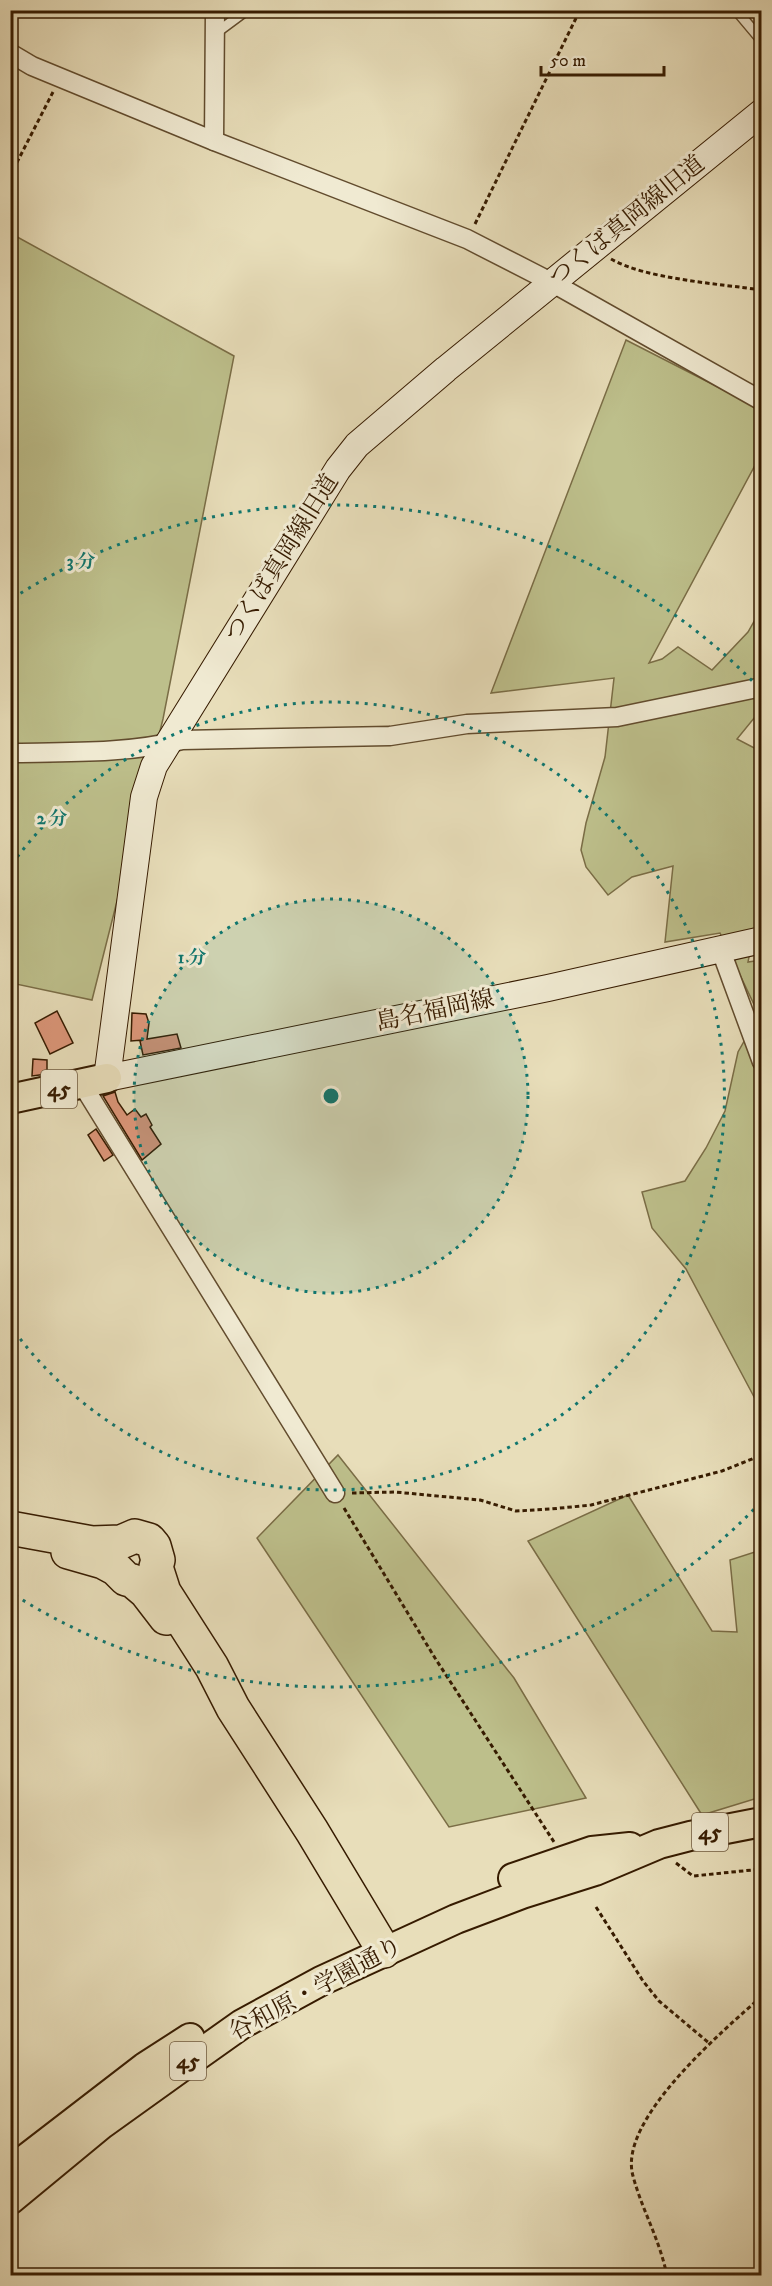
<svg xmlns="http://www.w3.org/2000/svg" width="772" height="2286" font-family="'IM FELL DW Pica','Noto Serif JP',serif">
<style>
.green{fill:#bdbf8b;stroke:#7a6d46;stroke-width:1.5}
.building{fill:#dc9679;stroke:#361b00;stroke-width:1.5}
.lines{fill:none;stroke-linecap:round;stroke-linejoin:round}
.lane-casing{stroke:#624c2e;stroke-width:12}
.street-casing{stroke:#624c2e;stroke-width:21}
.secondary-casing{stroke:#361b00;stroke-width:28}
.primary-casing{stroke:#361b00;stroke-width:32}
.highway-casing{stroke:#361b00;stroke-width:36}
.path{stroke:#361b00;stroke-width:3;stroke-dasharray:4.5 3;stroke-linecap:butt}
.lane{stroke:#f0ead2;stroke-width:9}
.street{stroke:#f0ead2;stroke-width:18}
.secondary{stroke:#f0ead2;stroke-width:26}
.primary{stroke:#e8deba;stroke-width:28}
.highway{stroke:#e8deba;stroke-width:33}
.ring{fill:none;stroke:#0f766e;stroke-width:3;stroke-dasharray:3 6}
.labels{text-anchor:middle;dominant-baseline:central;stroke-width:6;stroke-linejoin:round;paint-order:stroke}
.shield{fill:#f0ead2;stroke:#6e593f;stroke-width:1.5}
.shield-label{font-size:22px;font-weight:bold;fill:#361b00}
.street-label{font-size:24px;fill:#361b00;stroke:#f0ead2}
.centre{fill:#0f766e;stroke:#f0ead2;stroke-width:3}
.ring-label{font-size:18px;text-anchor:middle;font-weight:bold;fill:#0f766e;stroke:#f0ead2;stroke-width:6;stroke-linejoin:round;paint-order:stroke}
</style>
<rect width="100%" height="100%" fill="#e8deba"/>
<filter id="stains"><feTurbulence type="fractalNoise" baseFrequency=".00333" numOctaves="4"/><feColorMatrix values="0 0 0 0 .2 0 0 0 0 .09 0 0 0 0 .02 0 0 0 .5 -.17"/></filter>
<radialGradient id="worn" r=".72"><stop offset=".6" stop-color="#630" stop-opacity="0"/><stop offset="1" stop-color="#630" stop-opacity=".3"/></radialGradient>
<g class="green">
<path d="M10,233L234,356L163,719L92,1000L11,983Z"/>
<path d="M626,340L761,409V454L649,663L662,659L678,647L712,670L748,632L761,609V676L755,717L737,739L762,752L761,896L748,962L761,960V1410L686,1269L652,1228L642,1192L685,1181L706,1148L725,1111L738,1052L759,1015L720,933L665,942L673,866L632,877L608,895L586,867L581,850L586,823L605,757L614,678L491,693Z"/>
<path d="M338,1455L514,1678L586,1798L449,1827L257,1538Z"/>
<path d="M628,1495L712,1631L737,1632L730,1560L761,1550V1797L702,1815L528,1541Z"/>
</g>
<g class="building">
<path d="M57,1011L73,1043L50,1054L35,1023Z"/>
<path d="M132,1013L146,1014L149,1023L147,1039L177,1034L181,1048L143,1055L140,1041L143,1040L131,1041Z"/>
<path d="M33,1059L47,1060V1074L32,1076Z"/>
<path d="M115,1092L118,1102L127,1115L135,1109L141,1117L146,1114L152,1125L150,1127L161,1144L142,1160L103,1096Z"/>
<path d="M96,1129L113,1155L104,1161L88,1135Z"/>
</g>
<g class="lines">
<g class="lane-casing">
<g id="lane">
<path d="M736,10L762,41"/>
<path d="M216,33L247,10"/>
</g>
</g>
<g class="street-casing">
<g id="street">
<path d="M10,53L32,66L214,141L467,239L551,282L762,401"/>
<path d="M214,141L215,10"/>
<path d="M10,753C66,752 128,754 182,740L390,736L467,724L617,717L762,687"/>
<path d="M720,948L762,1062"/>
<path d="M82,1084L335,1493"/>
</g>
</g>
<g class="secondary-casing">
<path id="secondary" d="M762,112L446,369L357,445L338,469L154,766L144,797L107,1078L548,988L762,940"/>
</g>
<g class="primary-casing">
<g id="primary">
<path d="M10,1099L107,1078"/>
<path d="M513,1878L592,1851L630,1847"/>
<path d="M10,2171L145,2067L190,2038"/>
<path d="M10,2200L102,2124L194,2058L242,2024L321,1981L456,1919L522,1894L595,1871L659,1844L690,1836L762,1822"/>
</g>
</g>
<g class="highway-casing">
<g id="highway">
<path d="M10,1528L92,1543L121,1542L135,1536L149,1540L154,1546L158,1560L156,1567L164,1592L212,1667L233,1708L312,1831L384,1951"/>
<path d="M68,1552L103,1562L116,1569L126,1579L133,1581L146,1592L166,1618"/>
</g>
</g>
<g class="path">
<path d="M10,176L53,92"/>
<path d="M475,224L580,10"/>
<path d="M611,259C646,279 720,284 762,290"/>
<path d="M352,1493L395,1492L480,1500L516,1511L551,1509L591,1505L722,1471L762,1455"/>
<path d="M344,1508L435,1658L554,1842"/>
<path d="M676,1863L693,1876L762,1869"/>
<path d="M596,1907L643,1981L659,2001L709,2043"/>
<path d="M667,2276C660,2240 642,2210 633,2176C617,2120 723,2031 762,1996"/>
</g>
<use href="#lane" class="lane"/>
<use href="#street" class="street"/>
<use href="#secondary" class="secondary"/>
<use href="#primary" class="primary"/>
<use href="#highway" class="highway"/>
</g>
<circle cx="331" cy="1096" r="197" fill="#0f766e" fill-opacity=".12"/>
<g class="ring">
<circle cx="331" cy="1096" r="197"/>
<path d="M12 864A394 394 0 1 1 12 1328"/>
<path d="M760 1503A591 591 0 0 1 13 1594M13 598A591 591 0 0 1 760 689"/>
</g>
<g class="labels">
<g class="shield">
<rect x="41" y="1070" width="36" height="38" rx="4.5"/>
<rect x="692" y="1813" width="36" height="38" rx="4.5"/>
<rect x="170" y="2042" width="36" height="38" rx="4.5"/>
</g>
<g class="shield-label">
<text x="59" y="1089">45</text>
<text x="710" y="1832">45</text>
<text x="188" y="2061">45</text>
</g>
<g class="street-label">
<text transform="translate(627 221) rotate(-39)">つくば真岡線旧道</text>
<text transform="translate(282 558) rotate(-58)">つくば真岡線旧道</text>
<text transform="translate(435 1011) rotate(-12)">島名福岡線</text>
<text transform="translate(316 1989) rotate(-28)">谷和原・学園通り</text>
</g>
</g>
<circle cx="331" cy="1096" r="9" class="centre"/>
<g class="ring-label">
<text x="81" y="567">3 分</text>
<text x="52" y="824">2 分</text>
<text x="192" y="963">1 分</text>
</g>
<rect width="772" height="2286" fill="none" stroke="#e8deba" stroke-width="36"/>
<rect x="12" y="12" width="748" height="2262" fill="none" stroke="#361b00" stroke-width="3"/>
<rect x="18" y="18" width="736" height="2250" fill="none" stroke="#361b00" stroke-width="1.5"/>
<path d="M541 66v9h123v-9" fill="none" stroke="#361b00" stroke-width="3"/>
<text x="550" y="66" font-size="18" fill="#361b00" stroke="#f0ead2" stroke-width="4.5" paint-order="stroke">50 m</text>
<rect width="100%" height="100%" filter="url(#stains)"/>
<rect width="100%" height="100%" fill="url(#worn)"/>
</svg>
